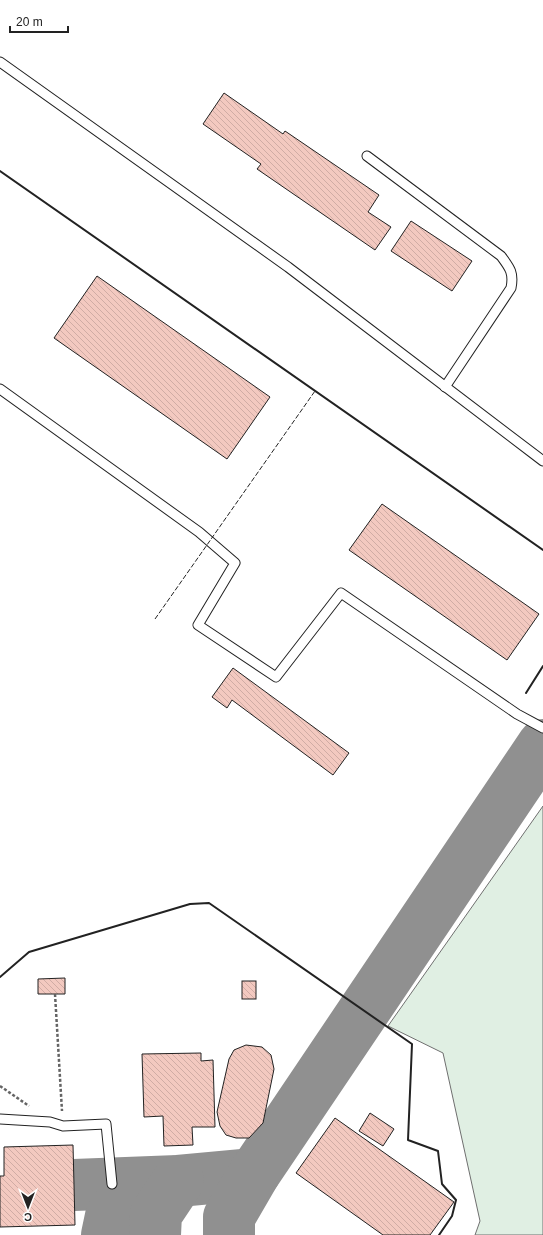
<svg xmlns="http://www.w3.org/2000/svg" width="543" height="1235" font-family="Helvetica,sans-serif">
<style>
.grass{fill:#e0efe3;stroke:#6f6f6f}
.lines{fill:none;stroke-linecap:round;stroke-linejoin:round}
.taxiway{stroke:#909090;stroke-width:52}
.building{fill:url(#building-back-hatch);stroke:#222}
.service-casing{stroke:#222;stroke-width:11}
.path{stroke:#646464;stroke-width:2.5;stroke-dasharray:3 2;stroke-linecap:butt}
.service{stroke:#fff;stroke-width:9}
.fence{stroke:#222;stroke-width:1;stroke-dasharray:5 2;stroke-linecap:butt}
.wall{stroke:#222;stroke-width:2}
</style>
<defs>
<pattern id="building-back-hatch" width="6" height="6" patternUnits="userSpaceOnUse"><rect width="6" height="6" fill="#f3c9c0"/><path d="M-1 5l2 2M0 0l6 6M5-1l2 2" fill="none" stroke="#d0aca5"/></pattern>
</defs>
<rect width="100%" height="100%" fill="#fff"/>
<path class="grass" d="M543,806V1235H475L480,1221L443,1053L388,1026Z"/>
<g class="lines">
<g class="taxiway">
<path d="M74,1185L178,1181L254,1174"/>
<path d="M107,1235L111,1216L134,1183"/>
<path d="M155,1235L156,1214L178,1181"/>
<path d="M229,1235V1217L254,1174L543,745"/>
</g>
</g>
<g class="building">
<path d="M224,93L283,134L285,131L379,195L368,212L391,227L375,250L257,169L261,164L203,124Z"/>
<path d="M411,221L472,261L452,291L391,251Z"/>
<path d="M97,276L270,397L227,459L54,338Z"/>
<path d="M382,504L539,614L507,660L349,550Z"/>
<path d="M233,668L349,753L333,775L232,700L227,708L212,697Z"/>
<path d="M65,978V994H38V979Z"/>
<rect x="242" y="981" width="14" height="18"/>
<path d="M246,1045L262,1047L271,1055L274,1069L263,1123L249,1138H236L226,1135L220,1126L217,1112L229,1059L234,1050Z"/>
<path d="M201,1053V1061L213,1060L215,1127H192L193,1145L164,1146L163,1116L144,1117L142,1054Z"/>
<path d="M370,1113L394,1129L383,1146L359,1131Z"/>
<path d="M335,1118L454,1202L430,1235H383L296,1173Z"/>
<path d="M73,1145L75,1225L0,1227V1176H4V1147Z"/>
</g>
<g class="lines">
<g class="service-casing">
<g id="service">
<path d="M0,62L288,267L543,461"/>
<path d="M367,156L501,256C510,268 514,273 511,288L445,387"/>
<path d="M0,389L199,532L235,563L198,625L276,677L341,593L517,714L543,728"/>
<path d="M0,1119L50,1122L63,1126L106,1124L112,1184"/>
</g>
</g>
<g class="path">
<path d="M55,994L62,1111"/>
<path d="M0,1086L29,1106"/>
</g>
<use href="#service" class="service"/>
<path class="fence" d="M155,619L315,391"/>
<g class="wall">
<path d="M0,171L543,550"/>
<path d="M526,693L543,666"/>
<path d="M0,977L29,952L190,904L209,903L412,1044L408,1140L438,1151L442,1184L456,1200L452,1216L439,1235"/>
</g>
</g>
<g transform="translate(28 1207) rotate(180)" stroke="#ffffff" stroke-width="3" paint-order="stroke">
<path d="M0-3L7 15L0 10L-7 15Z" fill="#222222"/>
<text y="-6" font-size="11" font-weight="bold" text-anchor="middle" fill="#222222">С</text>
</g>
<path d="M10 26v6h58v-6" fill="none" stroke="#222222" stroke-width="2"/>
<text x="16" y="26" font-size="12" fill="#222222" stroke="#ffffff" stroke-width="3" paint-order="stroke">20 m</text>
</svg>
